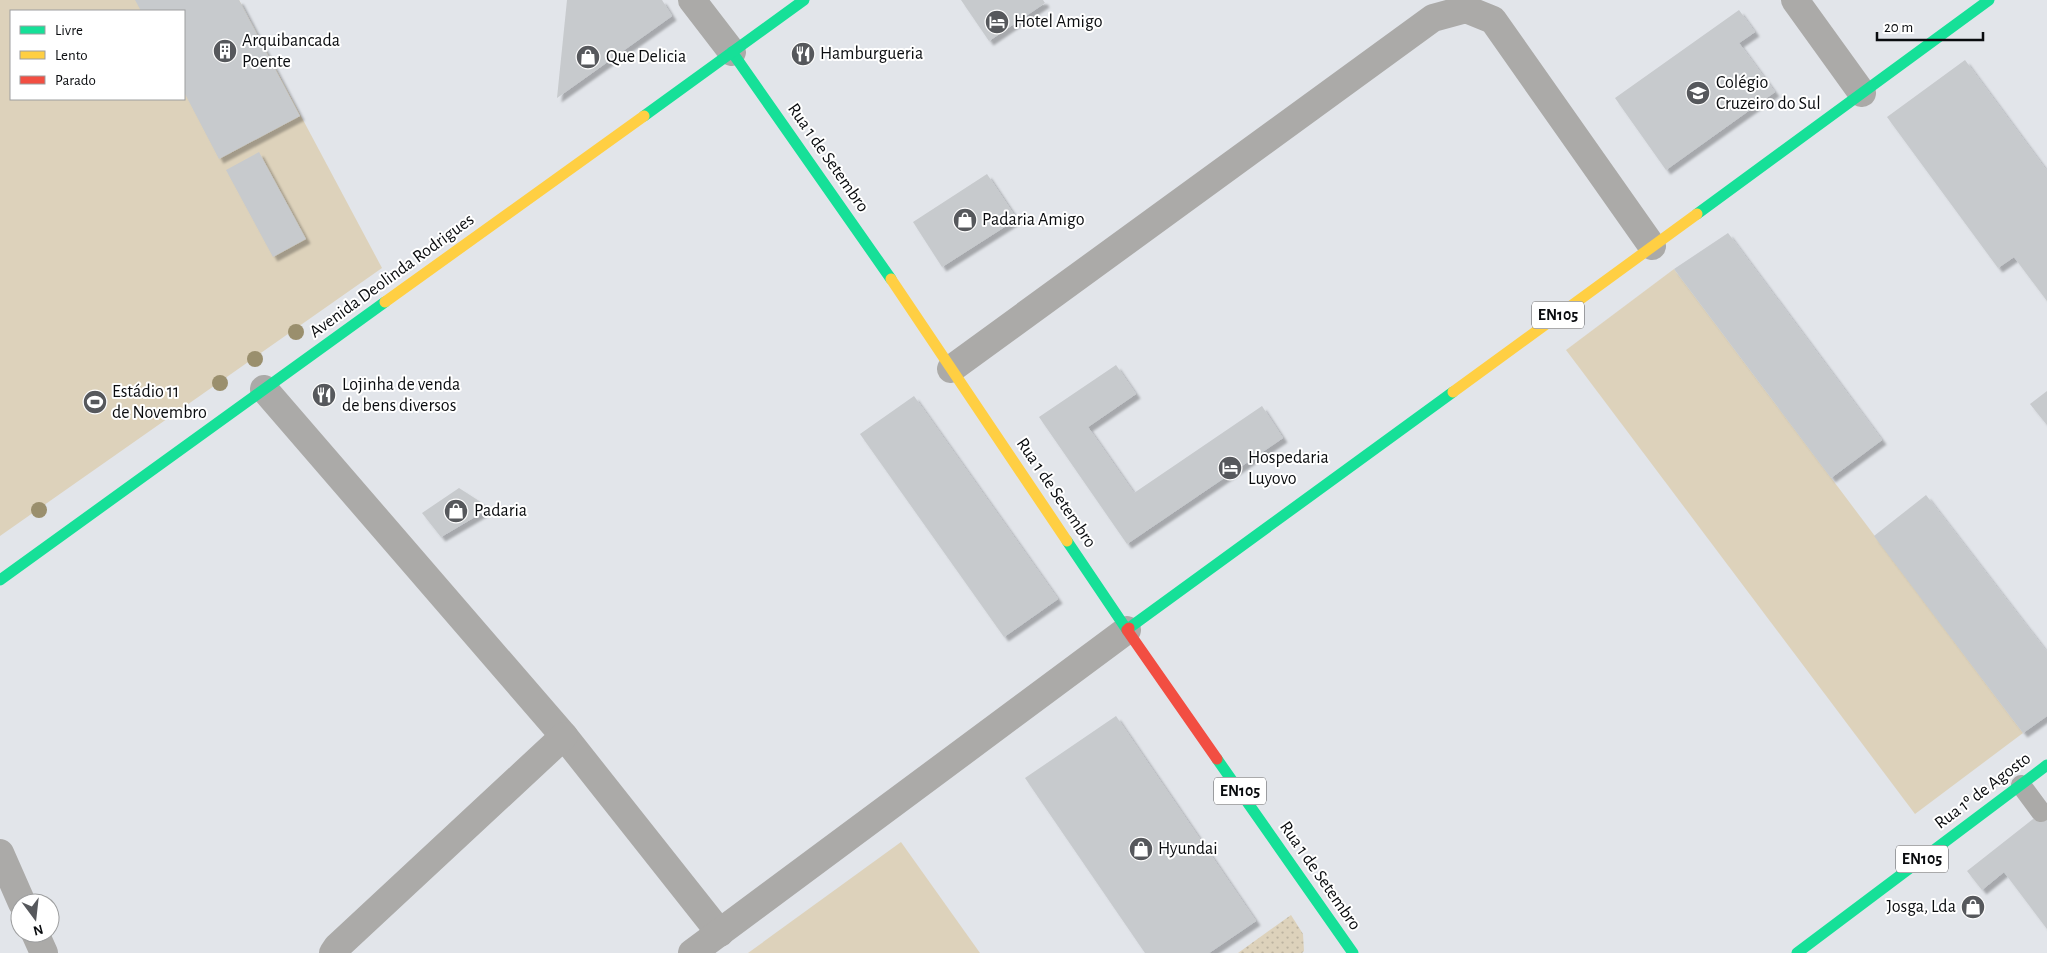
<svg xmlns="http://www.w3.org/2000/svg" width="2047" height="953" font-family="'Alegreya Sans',sans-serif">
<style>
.grass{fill:#ddd2bb;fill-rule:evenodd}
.park{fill:url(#park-dots)}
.building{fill:#c7cacd;filter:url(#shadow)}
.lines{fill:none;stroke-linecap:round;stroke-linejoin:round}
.lane{stroke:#abaaa8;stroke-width:20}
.street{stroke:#abaaa8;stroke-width:28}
.fast{stroke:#16e098;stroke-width:11}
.slow{stroke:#ffcf43;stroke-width:11}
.jam{stroke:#f24e42;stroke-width:11}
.tree{fill:#9a8f6d}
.labels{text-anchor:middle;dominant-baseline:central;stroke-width:4;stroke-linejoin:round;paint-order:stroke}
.shield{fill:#fff;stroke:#545557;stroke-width:1}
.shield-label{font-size:16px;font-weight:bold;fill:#0a0c0f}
.poi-label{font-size:18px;fill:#0a0c0f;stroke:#fff;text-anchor:start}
.street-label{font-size:18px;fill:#0a0c0f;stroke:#fff}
</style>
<defs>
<pattern id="park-dots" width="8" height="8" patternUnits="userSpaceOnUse" patternTransform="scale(1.25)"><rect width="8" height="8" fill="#ddd2bb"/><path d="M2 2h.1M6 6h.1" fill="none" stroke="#bcb3a0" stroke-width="1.8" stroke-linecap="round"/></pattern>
<filter id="shadow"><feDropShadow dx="4.5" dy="4.5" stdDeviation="1" flood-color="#0004"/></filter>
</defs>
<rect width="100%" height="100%" fill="#e2e5ea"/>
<g class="grass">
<path d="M0,0H239L382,268L0,536ZM11,11H184V99H11Z"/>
<path d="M1674,269L2023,733L1915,814L1566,350Z"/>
<path d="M901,842L980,953H748Z"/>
</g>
<path class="park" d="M1291,915L1303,934L1304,951L1302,953H1238Z"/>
<g class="building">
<path d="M135,0H239L300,116L219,159L184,92V11H141Z"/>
<path d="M567,0H662L672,16L557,98Z"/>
<path d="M961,0H1043L1045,3L989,41Z"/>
<path d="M1739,10L1755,32L1739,43L1775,92L1666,170L1615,98Z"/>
<path d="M1965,60L2047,171V301L2014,257L1998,268L1887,117Z"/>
<path d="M259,152L306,239L273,257L226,170Z"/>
<path d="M987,174L1017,219L942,267L913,222Z"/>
<path d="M1728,233L1882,440L1831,478L1674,269Z"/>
<path d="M1116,365L1136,394L1088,427L1134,493L1262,406L1283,438L1127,544L1039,417Z"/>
<path d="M2047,391V425L2030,404Z"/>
<path d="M914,396L1058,599L1004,637L860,434Z"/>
<path d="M459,488L490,508L441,537L422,513Z"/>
<path d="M1926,495L2047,652V716L2023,733L1874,536Z"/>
<path d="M1116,716L1256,921L1209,953H1145L1025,778Z"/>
<path d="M2047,808V929L2004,872L1982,890L1967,871Z"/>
</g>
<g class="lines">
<path class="lane" d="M2021,785L2041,812"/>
<g class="street">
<path d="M692,0L732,52"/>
<path d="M1795,0L1862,93"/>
<path d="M951,369L1433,18L1466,9L1493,20L1652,246"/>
<path d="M264,389L564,736L720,933"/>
<path d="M0,853L22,903"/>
<path d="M35,933L44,953"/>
<path d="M333,953L337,947L564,736"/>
<path d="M692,953L1127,630"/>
</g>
<g class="fast">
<path d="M732,52L891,279"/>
<path d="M644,116L804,0"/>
<path d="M1697,214L1989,0"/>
<path d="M1067,541L1127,630"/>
<path d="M0,580L385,302"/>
<path d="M1129,628L1453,392"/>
<path d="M1217,759L1353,953"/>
<path d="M1797,953L2047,765"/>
</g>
<g class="slow">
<path d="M891,279L1067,541"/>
<path d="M385,302L644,116"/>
<path d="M1453,392L1697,214"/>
</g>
<path class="jam" d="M1129,628L1127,630L1217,759"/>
</g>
<g class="tree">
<circle cx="296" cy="332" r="8"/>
<circle cx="255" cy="359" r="8"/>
<circle cx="220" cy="383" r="8"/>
<circle cx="39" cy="510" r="8"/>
</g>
<defs>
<g id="hotel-disc" transform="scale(1.25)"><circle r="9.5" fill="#56585c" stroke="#fff"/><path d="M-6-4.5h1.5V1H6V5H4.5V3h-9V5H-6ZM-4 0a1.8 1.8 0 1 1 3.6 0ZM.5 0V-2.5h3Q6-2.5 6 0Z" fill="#fff"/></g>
<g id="building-disc" transform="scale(1.25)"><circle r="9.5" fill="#56585c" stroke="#fff"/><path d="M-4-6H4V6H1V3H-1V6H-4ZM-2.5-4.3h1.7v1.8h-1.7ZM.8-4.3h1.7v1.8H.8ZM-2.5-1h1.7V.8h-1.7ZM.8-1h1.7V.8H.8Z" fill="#fff"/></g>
<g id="restaurant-disc" transform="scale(1.25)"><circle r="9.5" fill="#56585c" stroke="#fff"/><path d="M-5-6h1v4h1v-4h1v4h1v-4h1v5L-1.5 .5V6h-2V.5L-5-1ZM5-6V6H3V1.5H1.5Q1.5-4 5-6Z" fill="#fff"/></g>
<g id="shop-disc" transform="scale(1.25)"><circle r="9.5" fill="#56585c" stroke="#fff"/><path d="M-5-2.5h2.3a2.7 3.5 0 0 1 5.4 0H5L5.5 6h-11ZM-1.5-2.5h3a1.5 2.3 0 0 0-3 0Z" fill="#fff"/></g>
<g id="school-disc" transform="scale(1.25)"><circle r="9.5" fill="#56585c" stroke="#fff"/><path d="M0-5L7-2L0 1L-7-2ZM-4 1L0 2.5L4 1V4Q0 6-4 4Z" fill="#fff"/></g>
<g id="stadium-disc" transform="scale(1.25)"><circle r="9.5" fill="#56585c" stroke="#fff"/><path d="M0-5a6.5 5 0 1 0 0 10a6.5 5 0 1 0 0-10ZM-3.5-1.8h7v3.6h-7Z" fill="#fff"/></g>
</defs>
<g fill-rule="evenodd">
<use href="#hotel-disc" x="997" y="22"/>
<use href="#building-disc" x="225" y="51"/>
<use href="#restaurant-disc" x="803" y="54"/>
<use href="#shop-disc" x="588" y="57"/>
<use href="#school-disc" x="1698" y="93"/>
<use href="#shop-disc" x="965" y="220"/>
<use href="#restaurant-disc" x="324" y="395"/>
<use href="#stadium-disc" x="95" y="402"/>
<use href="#hotel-disc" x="1230" y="468"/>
<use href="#shop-disc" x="456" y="511"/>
<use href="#shop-disc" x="1141" y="849"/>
<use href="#shop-disc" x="1973" y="907"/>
</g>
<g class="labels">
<g class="shield">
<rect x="1532" y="301.5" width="52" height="27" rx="4"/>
<rect x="1214" y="777.5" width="52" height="27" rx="4"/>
<rect x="1896" y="845.5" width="52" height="27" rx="4"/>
</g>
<g class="shield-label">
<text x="1558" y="315">EN105</text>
<text x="1240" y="791">EN105</text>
<text x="1922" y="859">EN105</text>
</g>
<g class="poi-label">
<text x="1014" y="22">Hotel Amigo</text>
<text x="242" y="41">Arquibancada<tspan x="242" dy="21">Poente</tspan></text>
<text x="820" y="54">Hamburgueria</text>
<text x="606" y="57">Que Delicia</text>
<text x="1716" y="83">Colégio<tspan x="1716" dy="21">Cruzeiro do Sul</tspan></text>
<text x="982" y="220">Padaria Amigo</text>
<text x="342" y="385">Lojinha de venda<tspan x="342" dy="21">de bens diversos</tspan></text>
<text x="112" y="392">Estádio 11<tspan x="112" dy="21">de Novembro</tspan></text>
<text x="1248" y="458">Hospedaria<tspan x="1248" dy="21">Luyovo</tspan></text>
<text x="474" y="511">Padaria</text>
<text x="1158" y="849">Hyundai</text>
<text x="1956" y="907" text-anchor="end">Josga, Lda</text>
</g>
<g class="street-label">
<text transform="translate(828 158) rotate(55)">Rua 1 de Setembro</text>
<text transform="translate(392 276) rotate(-36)">Avenida Deolinda Rodrigues</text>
<text transform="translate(1056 493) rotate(56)">Rua 1 de Setembro</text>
<text transform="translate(1983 791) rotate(-37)">Rua 1º de Agosto</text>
<text transform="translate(1320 876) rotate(55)">Rua 1 de Setembro</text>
</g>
</g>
<rect x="10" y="10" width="175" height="90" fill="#ffffff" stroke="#9d9e9f"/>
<rect x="20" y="26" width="25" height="8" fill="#16e098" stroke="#9d9e9f"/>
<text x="55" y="35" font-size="15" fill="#0a0c0f">Livre</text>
<rect x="20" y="51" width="25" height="8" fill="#ffcf43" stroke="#9d9e9f"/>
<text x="55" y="60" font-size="15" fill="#0a0c0f">Lento</text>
<rect x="20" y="76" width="25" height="8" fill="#f24e42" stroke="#9d9e9f"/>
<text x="55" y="85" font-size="15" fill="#0a0c0f">Parado</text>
<g transform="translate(35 918) rotate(165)"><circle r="24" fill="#ffffff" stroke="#9d9e9f"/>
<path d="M0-4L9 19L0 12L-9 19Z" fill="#56585c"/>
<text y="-8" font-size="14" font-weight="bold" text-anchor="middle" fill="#0a0c0f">N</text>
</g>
<path d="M1877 32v8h106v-8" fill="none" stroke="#0a0c0f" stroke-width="2.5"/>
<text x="1884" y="32" font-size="15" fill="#0a0c0f" stroke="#ffffff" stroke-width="4" paint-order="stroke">20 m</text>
</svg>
